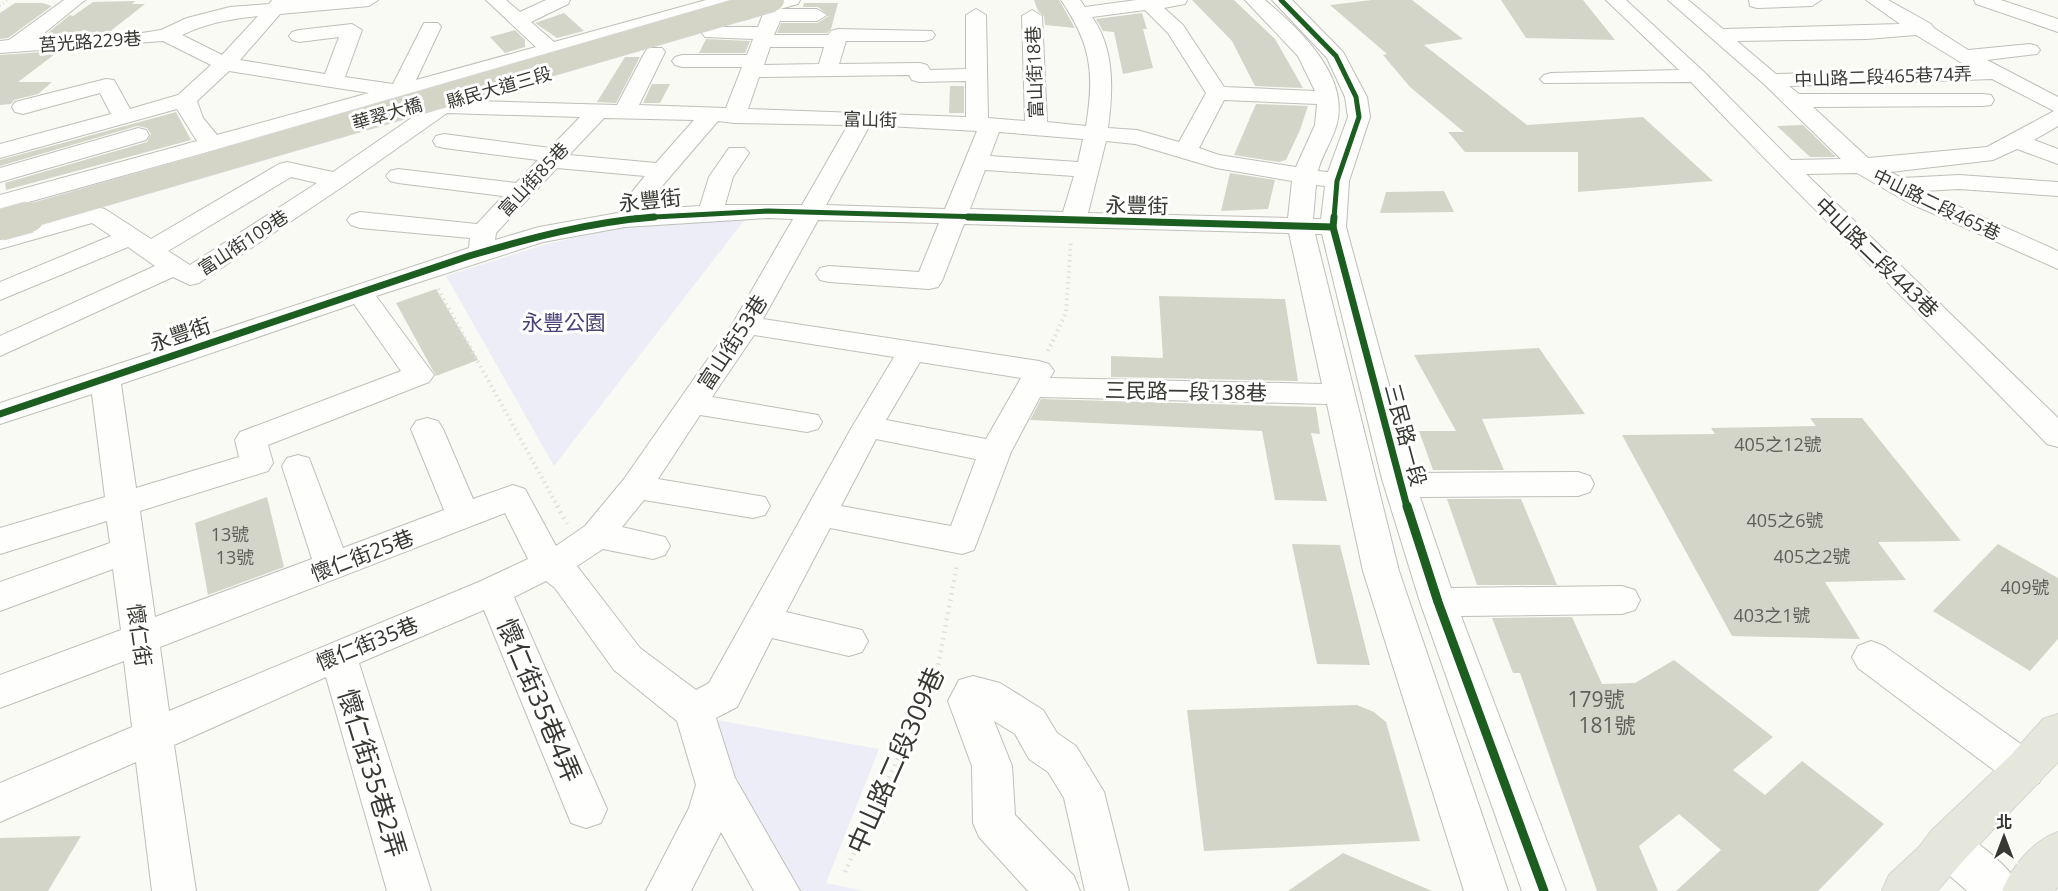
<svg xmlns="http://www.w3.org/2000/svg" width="2058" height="891" font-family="'Open Sans','Noto Sans TC',sans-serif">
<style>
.green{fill:#ededf8}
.building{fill:#d4d5c9}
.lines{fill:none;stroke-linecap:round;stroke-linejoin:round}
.minor-casing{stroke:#bebfba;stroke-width:2}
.major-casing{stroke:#d5d6d2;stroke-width:2}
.path-far2{stroke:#e0e0de;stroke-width:2;stroke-dasharray:1 3;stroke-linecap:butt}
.path-far1{stroke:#e0e0de;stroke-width:4;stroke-dasharray:1.5 4;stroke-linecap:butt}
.path{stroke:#e0e0de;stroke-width:4.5;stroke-dasharray:1.5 5;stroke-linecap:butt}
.minor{fill:#fefefd;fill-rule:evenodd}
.major{fill:#e5e6dc;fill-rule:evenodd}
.highway-bridge-far1-casing{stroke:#d5d6d2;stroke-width:24;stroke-linecap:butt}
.highway-bridge-casing{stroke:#d5d6d2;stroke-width:32;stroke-linecap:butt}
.highway-bridge-far1{stroke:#d5d5c7;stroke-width:22}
.highway-bridge{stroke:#d5d5c7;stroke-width:30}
.cycleway-far2-casing{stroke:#fff;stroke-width:8}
.cycleway-far1-casing{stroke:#fff;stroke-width:10}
.cycleway-casing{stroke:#fff;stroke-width:13}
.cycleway-far2{stroke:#1b5e20;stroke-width:5}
.cycleway-far1{stroke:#1b5e20;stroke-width:7}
.cycleway{stroke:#1b5e20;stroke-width:9}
.labels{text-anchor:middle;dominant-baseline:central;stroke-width:6;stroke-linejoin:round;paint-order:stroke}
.far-street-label{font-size:18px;fill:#383833;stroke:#fff}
.number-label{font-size:18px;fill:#5f5f58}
.street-label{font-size:21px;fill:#383833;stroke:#fff}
.park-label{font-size:21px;fill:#4a4278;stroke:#fff}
.near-number-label{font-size:21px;fill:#5f5f58}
.near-street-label{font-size:26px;fill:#383833;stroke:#fff}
</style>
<rect width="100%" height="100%" fill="#f9faf3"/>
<g class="green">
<path d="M746,218L554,466L446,276L543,245L625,226Z"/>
<path d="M688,715L879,749L826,883L864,891H790Z"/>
</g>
<g class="building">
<path d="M1034,0H1059L1075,28L1045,25L1044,16L1038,11Z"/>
<path d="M1192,0H1234L1275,39L1303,88L1255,86L1232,41Z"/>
<path d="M1372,0H1412L1463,39L1424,45L1527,125L1643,117L1713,181L1578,192V152H1465L1448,132H1464L1410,87L1383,55L1387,54L1330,5Z"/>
<path d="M1501,0H1583L1615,40L1526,38Z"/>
<path d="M135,1L132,4H145L108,33L44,36L70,15L73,16L93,2Z"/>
<path d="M15,3H42L52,6L8,38L0,39V13Z"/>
<path d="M804,3H838L831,29L827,33H777L781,23H817L829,16L818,7H796H803Z"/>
<path d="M564,13L584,31L557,38L535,23Z"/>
<path d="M1142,13L1147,29H1143L1153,68L1123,74L1114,32L1103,31L1096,19Z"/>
<path d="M515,30L525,40V47L505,53L490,37Z"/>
<path d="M706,39L750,41L745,53H699Z"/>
<path d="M59,51L18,82H52L38,94L14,100L11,104L0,105V55Z"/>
<path d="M625,57H640L616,103L597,102Z"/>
<path d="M652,84H670L660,103H643Z"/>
<path d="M950,86H964V113H949Z"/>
<path d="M1256,104L1308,106L1300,130L1286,160L1279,162L1234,155Z"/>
<path d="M176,112L191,140L6,190L5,183L147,142L151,134L147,128L137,126L0,166V160Z"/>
<path d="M1803,125L1836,157H1810L1777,126Z"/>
<path d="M1230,173L1275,180L1268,209L1221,211Z"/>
<path d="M1444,191L1454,212L1380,213L1386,192Z"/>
<path d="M436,289L478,360L436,376L396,303Z"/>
<path d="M1159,296L1285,299L1298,381L1111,377V356L1163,358Z"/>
<path d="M1539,348L1585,414L1482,419L1504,470H1433L1419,431H1456L1414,355Z"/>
<path d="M1041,399L1316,407L1320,434L1311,433L1327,501L1275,500L1262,431L1030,420Z"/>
<path d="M1810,418H1862L1961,541L1878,542L1906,580L1825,582L1860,639L1732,636L1622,435L1715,434L1711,428L1816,426Z"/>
<path d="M267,497L284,567L208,595L195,523Z"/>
<path d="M1447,499H1521L1557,585H1477Z"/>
<path d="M1292,544L1340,545L1370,665L1317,664Z"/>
<path d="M1998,544L2058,578V639L2030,671L1933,611Z"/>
<path d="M1572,617L1602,684L1635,683L1674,660L1773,737L1733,770L1765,795L1802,761L1884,824L1818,891H1676L1721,850L1679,814L1639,846L1658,891H1597L1520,673H1513L1492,618Z"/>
<path d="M1357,705L1374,712L1386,722L1420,841L1204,851L1187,710Z"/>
<path d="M81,836L48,891H0V838Z"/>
<path d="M1343,853L1432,891H1288Z"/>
</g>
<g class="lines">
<g class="minor-casing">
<g id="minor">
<path d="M64,0H85L37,39L142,33L161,30L187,18L230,7L269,4L272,0H378L369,6L280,14L240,60L325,74L339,37L299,42L292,40L289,36L292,32L299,30L352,24L362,30L345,77L393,84L424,23H438L441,27L416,80L536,47L486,0H506L520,12L546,0H570L568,4L531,22L554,42L706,0H736L734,4L420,92L436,100L617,105L645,52L648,48H662L665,52L639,105L726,108L742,67H682L675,65L672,61L675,57L682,55H747L753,39L705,37L702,33L705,29L712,27H758L763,14L743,20L736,18L733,14L736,10L771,0H800L798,4L780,9H817L827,15L817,21H780L774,35H828L831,31L838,29L932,31L935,35L932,39L925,41H846L839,64L920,63L927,65L930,70L966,69V15L976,9L986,15L988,118L1025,121L1022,16L1032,10L1042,16L1047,122L1086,126C1095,73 1091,44 1061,0H1080L1085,7L1136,0H1187L1185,4L1164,8L1183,25L1224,87L1315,91L1298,56L1245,0H1265C1299,29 1349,75 1337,123C1333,140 1322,154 1318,171L1328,172L1348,117L1345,97L1327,58L1272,0H1292L1343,52L1367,97L1370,117L1349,181L1346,227L1413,473L1578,472L1590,476L1594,484L1590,492L1578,496L1420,497L1451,588L1622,586L1635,590L1640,600L1635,610L1622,614L1461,616L1566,891H1522L1420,602L1382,479L1322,234H1315L1399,571L1508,891H1464L1363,571L1327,404L1040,397L1011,452L974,550L962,554L830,528L786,612L862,630L868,641L862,652L849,656L772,638L737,707L716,718L735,778L800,891H754L721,832L691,891H646L689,808L696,785L677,721L614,670L555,588L546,581L514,597L607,809L601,823L586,828L571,823L484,610L359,663L431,891H387L326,677L174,745L196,891H152L136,762L0,822V783L132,727L124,661L0,708V675L121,630L113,569L0,611V582L110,543L107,521L0,554V528L105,497L92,394L0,424V403L469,248L470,238L360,228L351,225L347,220L351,215L360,212L477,224L503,196L398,183L390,181L386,176L390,171L398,169L516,183L538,160L444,148L436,146L433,141L436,136L444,134L550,148L580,117L447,113L345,185L199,283L190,285L173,277L0,356V336L155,266L128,247L0,300V282L111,236L92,223L0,249V233L96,207L105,209L151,239L279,164L287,162L333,172L423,110L397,99L0,210V195L197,141L177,109L0,158V144L111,114L100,93L23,114L15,112L12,107L15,102L106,79L114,80L130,109L178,95L211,65L163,41L0,53V41L9,40ZM1145,10L1168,33L1206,93L1179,142L1137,130L1108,128C1113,91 1115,49 1092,17ZM258,16L222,55L182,35C207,23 230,19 258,16ZM770,47H824L819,64L764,65ZM229,71L369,93L217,135L203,118L197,101ZM909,75L912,80L919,82L966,81V117L748,109L759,77ZM1224,100L1317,104L1315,125L1296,167L1219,155L1199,148ZM604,118L694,120L656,163L569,155ZM718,121L734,123L848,125L802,205H725L733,177L749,153L745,148H729L709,177L700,206L654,209L656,193ZM870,125L977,131L945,209L826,205ZM999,132L1083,139L1078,162L990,156ZM1106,141L1135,144L1216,168L1292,181L1288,218L1088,213ZM557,168L645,176L632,192L629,211L539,227L495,240L496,233ZM985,170L1074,176L1063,212L970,209ZM291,177L317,183L190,265L168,251ZM1316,185L1325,186L1321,219H1313ZM768,218L793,219L733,323L624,479L585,526L556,546L525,489L513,485L473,499L443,429L438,421L427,418L416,421L411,429L444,510L343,548L309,458L298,455L287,458L282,466L312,559L155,617L140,511L268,471L273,463L268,445L429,382L434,375L376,296L543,242L625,227ZM818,220L939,223L919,272L829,266L820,268L816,274L820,280L829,282L929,289L938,287L942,281L964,224L1289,233L1322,384L1050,378L1054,371L1049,364L1039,361L763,319ZM354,304L401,371L240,432L235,440L239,457L136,488L121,384ZM754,335L894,357L852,427L709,683L696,690L640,648L577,566L603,549L653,559L665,555L670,546L665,537L622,527L644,500L753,518L765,515L770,506L765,497L658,479L700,415L807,432L818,429L822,422L818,415L712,397ZM920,362L1021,378L986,439L886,420ZM876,439L976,459L951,526L841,506ZM505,513L528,559L481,581L169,711L160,647Z"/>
<path d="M1606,0H1626L1704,72L1791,160L1841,159L1764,84L1668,0H1688L1723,29L1900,24L1866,0H1888L1931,24L1934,28L1968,50L2030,44L2037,46L2040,50L2037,54L1987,60L2058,97V126L2034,140L2058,149V164L2017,149L1993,160L1890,172L1902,178L1959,175L2058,182V196L1959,189L1924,191L2058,251V269L1909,203L1857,173L1806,174L2058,418V447L2047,444C1929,322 1808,205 1691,82L1544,83L1540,79L1544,75L1551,73L1679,70ZM1916,35L1970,68L1776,74L1737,41L1867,39ZM1992,79L2054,111L1987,147L1868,158L1813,107L1983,106L1991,105L1994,100L1991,95L1983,94H1799L1789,86Z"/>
<path d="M1749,0H1821L1812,6L1757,8L1750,6Z"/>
<path d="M1974,0H2001L2058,19V32L1976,4Z"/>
<path d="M138,128L146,130L149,135L146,140L0,182V168Z"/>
<path d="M1871,641L1884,646L2039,757L2045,770L2039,783L2025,788L2011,783L1858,668L1852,657L1858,646Z"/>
<path d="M973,676L1000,683L1043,710L1057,733L1076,746L1104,792L1129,891H1085L1064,798L1048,772L1029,759L1015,734L994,721L1012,766L1015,815L1074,876L1080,891H1028L979,837L973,823L972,766L948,701L959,680Z"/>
<path d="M1947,826C1972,836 2011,866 2022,891H1967L1932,860L1926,846L1932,832Z"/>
</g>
</g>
<g class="major-casing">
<g id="major">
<path d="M2058,714V762L1963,861L1937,891H1882L1889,875L1919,847L1931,831L2010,756L2043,719Z"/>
<path d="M2058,832V887L2055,891H2002C2012,866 2033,841 2058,832Z"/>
</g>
</g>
<path class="path-far2" d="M0,6L8,0"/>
<g class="path-far1">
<path d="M438,289L558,507"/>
<path d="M1048,351L1066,313L1071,240"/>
</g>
<g class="path">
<path d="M557,506L567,524"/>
<path d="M845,872L936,677L957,565"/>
</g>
<use href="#minor" class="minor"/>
<use href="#major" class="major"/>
<g class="highway-bridge-far1-casing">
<path id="highway-bridge-far1" d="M23,218L773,0"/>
</g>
<g class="highway-bridge-casing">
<path id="highway-bridge" d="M0,225L29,217"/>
</g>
<use href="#highway-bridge-far1" class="highway-bridge-far1"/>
<use href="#highway-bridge" class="highway-bridge"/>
<g class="cycleway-far2-casing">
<g id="cycleway-far2">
<path d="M1281,0L1336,56L1356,97L1359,117L1337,181L1334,218"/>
<path d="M635,218L768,211L1021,218"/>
</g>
</g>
<g class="cycleway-far1-casing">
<g id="cycleway-far1">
<path d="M968,217L1333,227"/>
<path d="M1334,217L1333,227L1407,507"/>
<path d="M0,414L469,256C530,238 590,222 654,217"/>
</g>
</g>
<g class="cycleway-casing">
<path id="cycleway" d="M1407,506L1438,602L1544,891"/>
</g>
<use href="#cycleway-far2" class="cycleway-far2"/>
<use href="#cycleway-far1" class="cycleway-far1"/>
<use href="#cycleway" class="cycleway"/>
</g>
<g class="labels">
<g class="far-street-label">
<text transform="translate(90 41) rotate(-4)">莒光路229巷</text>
<text transform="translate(1034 72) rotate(-92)">富山街18巷</text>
<text transform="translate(1883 76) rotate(-2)">中山路二段465巷74弄</text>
<text transform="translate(499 87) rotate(-16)">縣民大道三段</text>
<text transform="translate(387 113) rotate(-16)">華翠大橋</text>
<text transform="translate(870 119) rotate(1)">富山街</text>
<text transform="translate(533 179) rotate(-47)">富山街85巷</text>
<text transform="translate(1937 204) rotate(26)">中山路二段465巷</text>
<text transform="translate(243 242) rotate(-33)">富山街109巷</text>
</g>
<g class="number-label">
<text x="1778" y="444">405之12號</text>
<text x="1785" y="520">405之6號</text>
<text x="230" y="534">13號</text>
<text x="1812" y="556">405之2號</text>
<text x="235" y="557">13號</text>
<text x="2025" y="587">409號</text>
<text x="1772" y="615">403之1號</text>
</g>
<g class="street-label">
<text transform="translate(650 200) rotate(-6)">永豐街</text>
<text transform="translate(1137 205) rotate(1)">永豐街</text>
<text transform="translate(1877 257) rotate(44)">中山路二段443巷</text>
<text transform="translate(180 334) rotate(-19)">永豐街</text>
<text transform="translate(732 342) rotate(-57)">富山街53巷</text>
<text transform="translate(1186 391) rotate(1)">三民路一段138巷</text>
<text transform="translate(1406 435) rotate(75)">三民路一段</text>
<text transform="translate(362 555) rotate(-21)">懷仁街25巷</text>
<text transform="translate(140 635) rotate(82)">懷仁街</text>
<text transform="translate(367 643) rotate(-22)">懷仁街35巷</text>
</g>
<g class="park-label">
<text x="564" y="322">永豐公園</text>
</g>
<g class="near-number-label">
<text x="1596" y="699">179號</text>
<text x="1607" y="725">181號</text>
</g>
<g class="near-street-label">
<text transform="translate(540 700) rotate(67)">懷仁街35巷4弄</text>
<text transform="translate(895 760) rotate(-66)">中山路二段309巷</text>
<text transform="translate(373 773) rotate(73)">懷仁街35巷2弄</text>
</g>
</g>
<g transform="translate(2004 837)" stroke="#ffffff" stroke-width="4.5" paint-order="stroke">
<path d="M0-4.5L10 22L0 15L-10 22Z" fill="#383833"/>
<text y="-9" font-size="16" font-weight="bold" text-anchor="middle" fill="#383833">北</text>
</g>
</svg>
